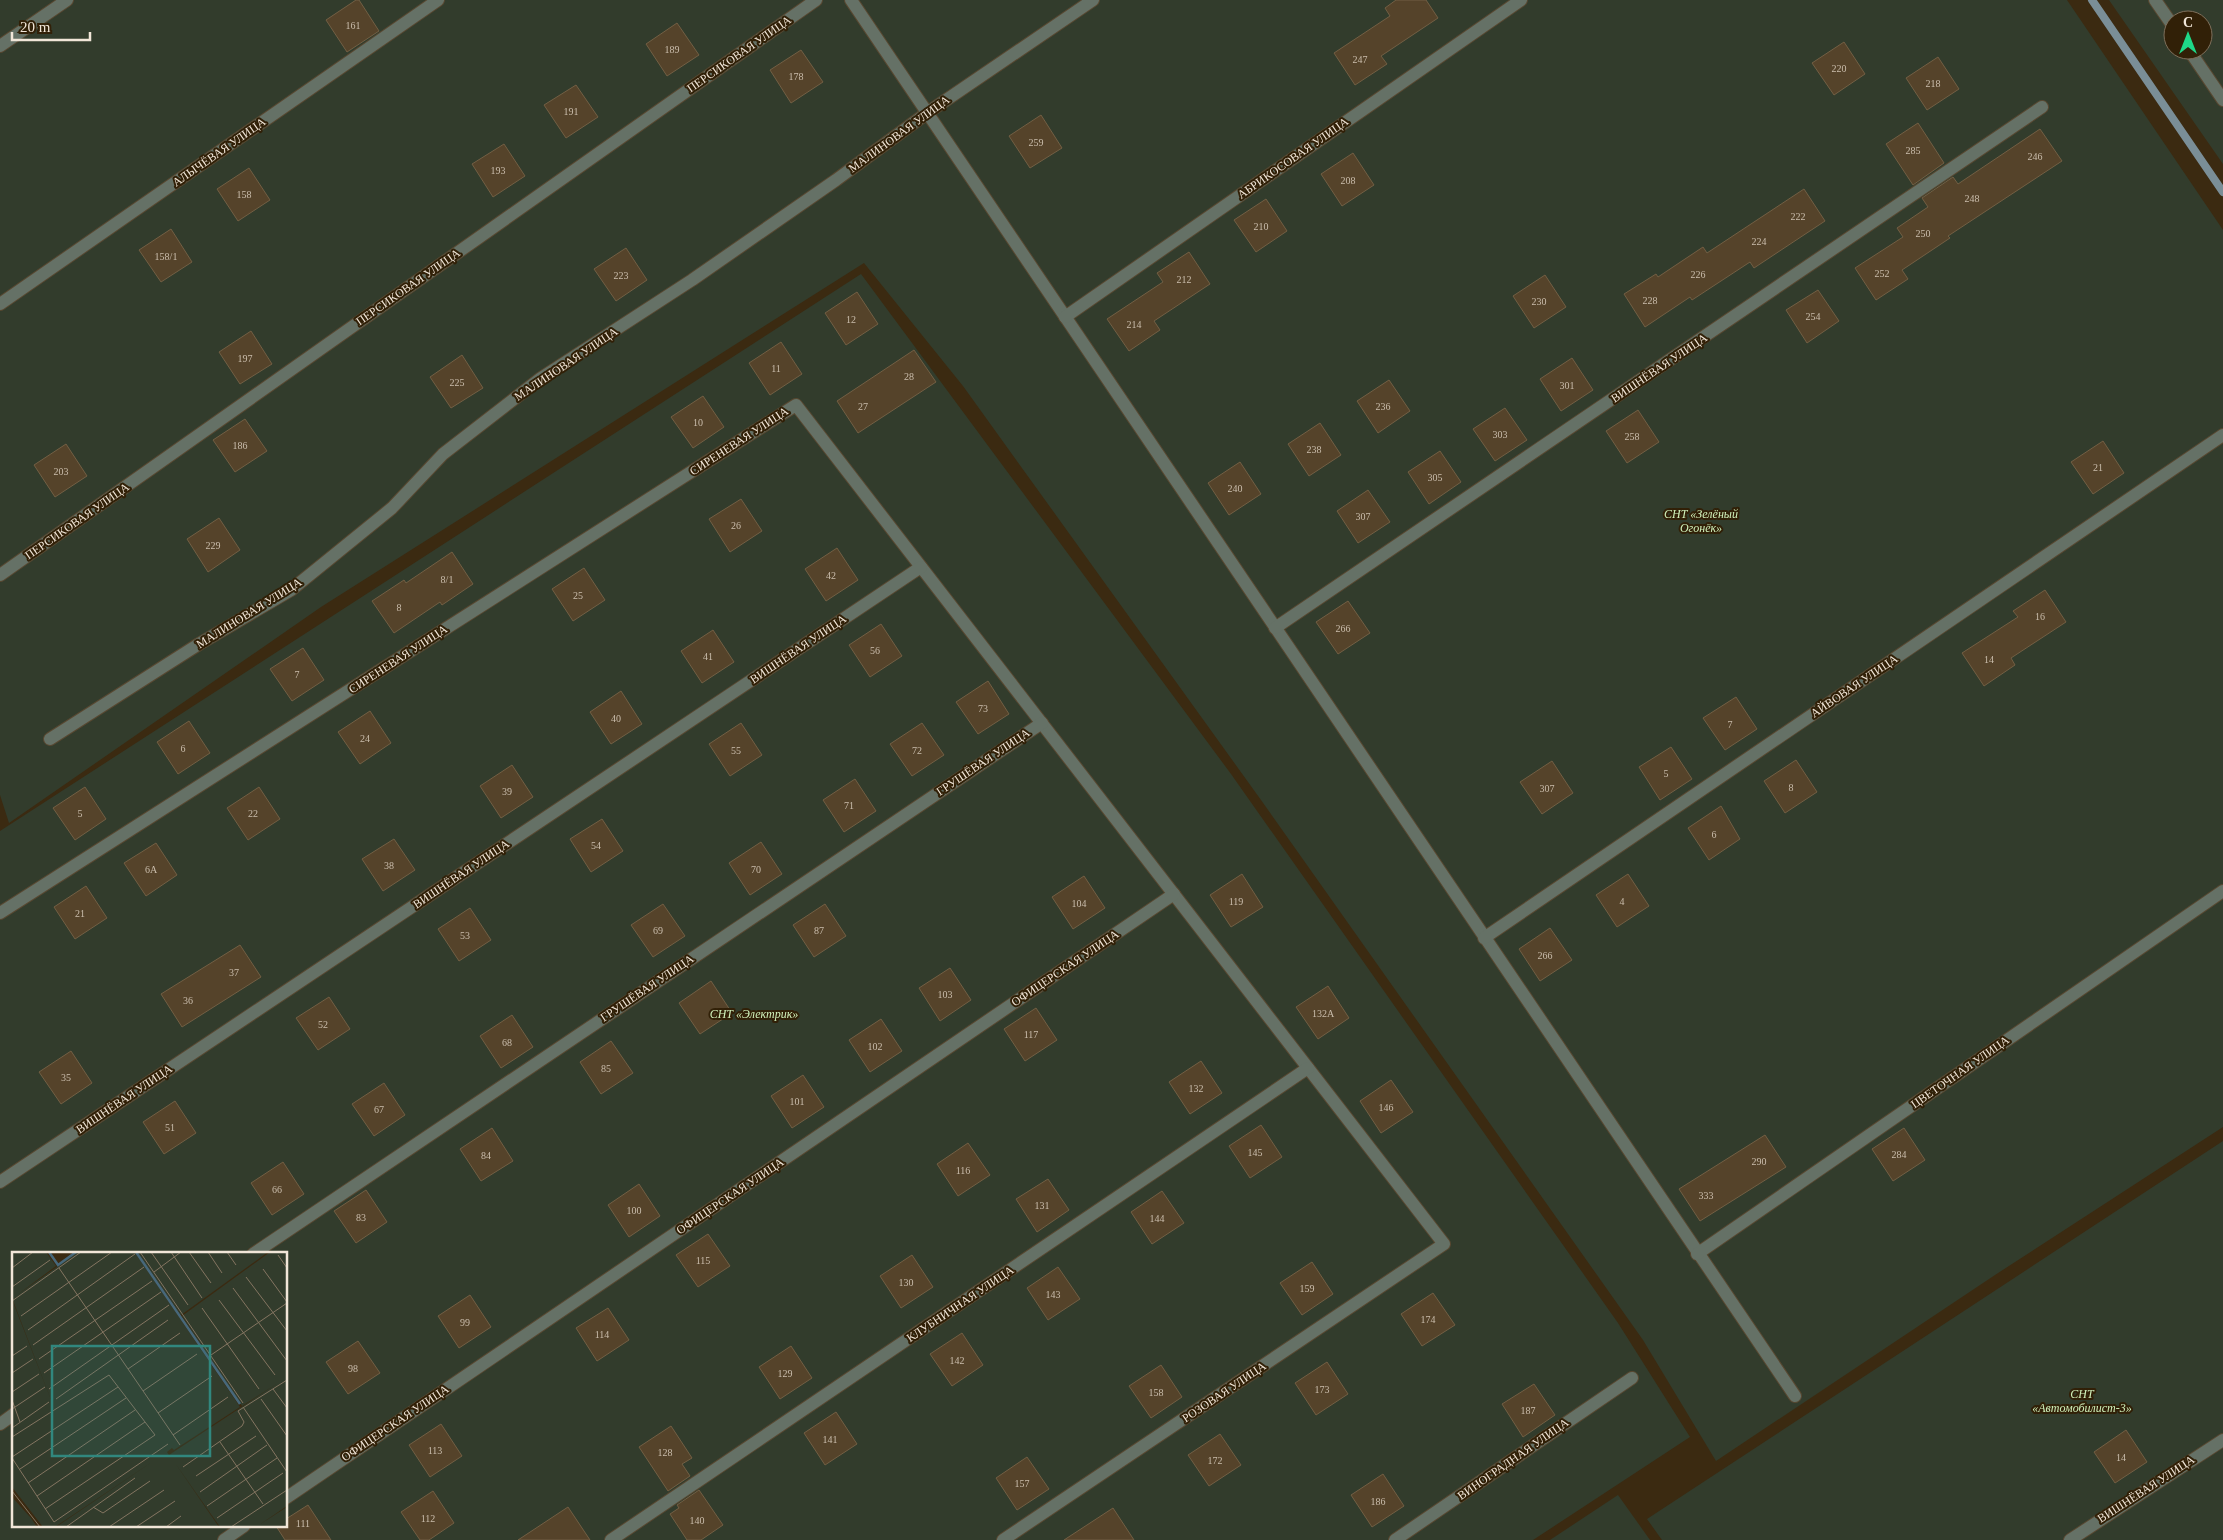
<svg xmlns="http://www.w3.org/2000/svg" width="2223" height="1540" font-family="Georgia,serif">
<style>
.green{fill:#323c2c;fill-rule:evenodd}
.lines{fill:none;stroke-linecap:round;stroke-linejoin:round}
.stream{stroke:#7a8e97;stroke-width:8}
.building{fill:#55432a;stroke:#725f44}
.minor-casing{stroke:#584831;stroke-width:14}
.minor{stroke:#657166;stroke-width:12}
.labels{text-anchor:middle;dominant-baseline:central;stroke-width:4;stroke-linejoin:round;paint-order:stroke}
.number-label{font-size:10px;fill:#cabdac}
.street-label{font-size:12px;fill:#f1e6d8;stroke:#312007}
.park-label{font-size:12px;font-style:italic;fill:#cff0ba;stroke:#312007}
.inset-river{fill:none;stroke:#47687b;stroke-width:2.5}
.inset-road{fill:none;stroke:#847561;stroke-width:1}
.view{fill:#31877e;fill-opacity:0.15;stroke:#31877e;stroke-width:2.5}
.inset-edge{fill:none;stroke:#f1e6d8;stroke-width:2.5}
</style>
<rect width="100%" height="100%" fill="#3b2a11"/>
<g class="green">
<path d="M0,0H2067L2223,230V1127L1995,1275L1716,1461L1643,1340L1261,800L963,386L864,263L321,607L9,823L0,795Z"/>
<path d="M2109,0H2223V164ZM2173,20H2203V50H2173Z"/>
<path d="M861,274L1231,774L1618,1323L1690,1437L1533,1540H0V831ZM14,1254H286V1526H14Z"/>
<path d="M2223,1141V1540H1662L1647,1519Z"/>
<path d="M1618,1495L1650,1540H1550Z"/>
</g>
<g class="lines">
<path class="stream" d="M2092,0L2223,192"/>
</g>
<g class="building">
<path d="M356,0H359L379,31L347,52L326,20Z"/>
<path d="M1396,0H1426L1438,18L1381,56L1387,64L1355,85L1334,53L1390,16L1385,8Z"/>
<path d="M677,23L699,55L667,76L646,44Z"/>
<path d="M1844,42L1865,74L1834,95L1812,63Z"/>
<path d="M801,50L823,82L791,103L770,70Z"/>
<path d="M1938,57L1959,89L1927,110L1906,78Z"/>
<path d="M576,85L598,117L566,138L544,105Z"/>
<path d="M1041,115L1062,148L1030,168L1009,136Z"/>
<path d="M1918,123L1944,163L1913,185L1886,144Z"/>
<path d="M2040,129L2062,161L1948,236L1950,238L1902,270L1908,279L1876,300L1855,268L1903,237L1897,228L1928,207L1922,198L1953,177L1958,184Z"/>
<path d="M504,144L525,176L493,197L472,164Z"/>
<path d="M1353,153L1374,185L1342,206L1321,174Z"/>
<path d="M249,168L270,200L238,221L217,189Z"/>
<path d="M1804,189L1825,221L1754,268L1750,262L1692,300L1690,297L1645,327L1624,294L1656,274L1658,277L1703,247L1707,253Z"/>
<path d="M1266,199L1287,231L1256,252L1234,220Z"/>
<path d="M171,229L192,262L161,282L139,250Z"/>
<path d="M626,248L647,280L616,301L594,269Z"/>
<path d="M1189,252L1210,284L1154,321L1160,330L1129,351L1107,319L1163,282L1157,273Z"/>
<path d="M1545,275L1566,307L1534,328L1513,296Z"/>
<path d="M1818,290L1839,321L1807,343L1786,310Z"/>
<path d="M857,292L878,324L846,345L825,313Z"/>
<path d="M251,331L272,364L240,384L219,352Z"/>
<path d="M781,342L802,374L770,395L749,363Z"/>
<path d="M914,350L936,382L858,433L837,401Z"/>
<path d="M462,355L483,388L451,408L430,377Z"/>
<path d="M1572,358L1593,390L1561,411L1540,379Z"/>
<path d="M1389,380L1410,411L1378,433L1357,401Z"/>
<path d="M703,396L724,427L693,448L671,417Z"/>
<path d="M1505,408L1527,440L1495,461L1473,429Z"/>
<path d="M1638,410L1659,442L1627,463L1606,431Z"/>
<path d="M245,419L267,451L235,472L213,440Z"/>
<path d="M1320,423L1341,455L1309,476L1288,444Z"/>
<path d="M2103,441L2124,473L2093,494L2071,462Z"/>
<path d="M66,444L87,476L55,497L34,465Z"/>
<path d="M1440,451L1461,482L1429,504L1408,472Z"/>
<path d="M1240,462L1261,494L1229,515L1208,483Z"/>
<path d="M1368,490L1390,522L1358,543L1337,511Z"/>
<path d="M741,499L762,531L730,552L709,519Z"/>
<path d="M219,518L240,550L208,572L187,539Z"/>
<path d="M837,548L858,580L826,601L805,569Z"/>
<path d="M452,552L473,584L442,605L440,602L394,633L372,601L404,580L406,583Z"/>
<path d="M584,568L605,600L573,621L552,589Z"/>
<path d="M2045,590L2066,622L2011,658L2015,665L1984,686L1962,653L2018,617L2013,611Z"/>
<path d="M1348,601L1370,633L1338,654L1316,622Z"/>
<path d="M881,624L902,656L870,677L849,645Z"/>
<path d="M713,630L734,662L702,683L681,651Z"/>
<path d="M303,648L324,680L292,701L270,669Z"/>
<path d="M988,681L1009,714L978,734L956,702Z"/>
<path d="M621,691L642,724L611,744L590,712Z"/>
<path d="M1736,697L1757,729L1725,750L1703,718Z"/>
<path d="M370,711L391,743L360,764L338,732Z"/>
<path d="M189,721L210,753L178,774L157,742Z"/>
<path d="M741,723L762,755L730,776L709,744Z"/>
<path d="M922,723L944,755L912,776L890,744Z"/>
<path d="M1671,747L1692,779L1660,800L1639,767Z"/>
<path d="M1796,760L1817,792L1785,813L1764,781Z"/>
<path d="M1552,761L1573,793L1542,814L1520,782Z"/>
<path d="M512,765L533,797L501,818L480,786Z"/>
<path d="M855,779L876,811L844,832L823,800Z"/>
<path d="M85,787L106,819L75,840L53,808Z"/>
<path d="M259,787L280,819L248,840L227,808Z"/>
<path d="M1721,806L1740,839L1709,860L1688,828Z"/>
<path d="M602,819L623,851L591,872L570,839Z"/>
<path d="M394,839L415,870L383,891L362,859Z"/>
<path d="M761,842L782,874L750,895L729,863Z"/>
<path d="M156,843L177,875L146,896L124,863Z"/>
<path d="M1242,874L1263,907L1231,927L1210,895Z"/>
<path d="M1628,874L1649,906L1617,927L1596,895Z"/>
<path d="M1084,876L1105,908L1073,929L1052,897Z"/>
<path d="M86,886L107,918L75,939L54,907Z"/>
<path d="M663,904L685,936L653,957L631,925Z"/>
<path d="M825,904L846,936L814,957L793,925Z"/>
<path d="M470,908L491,940L459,961L438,929Z"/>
<path d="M1550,928L1572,960L1540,981L1519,949Z"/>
<path d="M240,945L261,977L182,1027L161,994Z"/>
<path d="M950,968L971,1000L940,1021L919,988Z"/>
<path d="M711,981L732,1013L700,1034L679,1003Z"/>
<path d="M1328,986L1349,1018L1318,1039L1296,1007Z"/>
<path d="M329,997L350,1029L318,1050L296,1018Z"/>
<path d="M1036,1008L1057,1040L1025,1061L1004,1029Z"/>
<path d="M512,1015L533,1047L501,1068L480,1036Z"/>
<path d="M881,1019L902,1051L870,1072L849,1040Z"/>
<path d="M611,1041L633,1073L601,1094L580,1062Z"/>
<path d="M71,1051L92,1083L61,1104L39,1072Z"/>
<path d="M1201,1061L1222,1093L1190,1114L1169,1082Z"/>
<path d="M803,1075L824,1107L792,1128L771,1096Z"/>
<path d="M1391,1080L1413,1112L1381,1133L1360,1101Z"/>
<path d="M384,1083L405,1115L374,1136L352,1104Z"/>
<path d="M175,1101L196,1133L164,1154L143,1122Z"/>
<path d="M1261,1125L1282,1157L1250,1178L1229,1146Z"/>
<path d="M492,1128L513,1161L481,1181L460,1149Z"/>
<path d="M1904,1128L1925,1160L1893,1181L1872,1149Z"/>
<path d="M1765,1135L1786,1167L1700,1221L1679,1189Z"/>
<path d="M968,1143L990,1175L958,1196L937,1164Z"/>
<path d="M283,1162L304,1194L272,1215L251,1183Z"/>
<path d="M1048,1179L1069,1210L1037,1232L1016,1199Z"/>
<path d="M639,1184L660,1216L629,1237L608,1205Z"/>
<path d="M366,1190L387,1222L356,1243L334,1211Z"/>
<path d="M1162,1191L1184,1223L1152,1244L1131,1212Z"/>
<path d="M708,1234L730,1266L698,1287L676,1255Z"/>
<path d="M912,1255L933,1287L901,1308L880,1276Z"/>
<path d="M1312,1262L1333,1294L1302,1315L1280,1283Z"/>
<path d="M1058,1267L1080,1299L1048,1320L1027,1288Z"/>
<path d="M1433,1293L1455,1325L1422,1346L1401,1314Z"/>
<path d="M470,1295L491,1327L459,1348L438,1316Z"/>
<path d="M608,1308L629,1340L597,1361L576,1328Z"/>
<path d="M962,1333L983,1365L952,1386L930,1354Z"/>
<path d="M358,1341L380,1373L348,1394L326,1362Z"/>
<path d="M791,1346L812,1378L780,1399L759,1367Z"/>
<path d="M1327,1362L1348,1394L1316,1415L1295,1383Z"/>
<path d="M1161,1365L1182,1397L1151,1418L1129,1386Z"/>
<path d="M1534,1384L1555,1415L1523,1437L1502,1404Z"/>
<path d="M836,1412L857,1444L825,1465L804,1433Z"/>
<path d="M441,1424L462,1456L430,1477L409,1445Z"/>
<path d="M671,1426L692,1458L682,1464L690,1476L668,1491L639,1447Z"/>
<path d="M2126,1430L2147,1462L2115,1483L2094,1452Z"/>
<path d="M1220,1434L1241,1465L1209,1486L1188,1455Z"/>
<path d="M1027,1457L1049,1489L1017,1510L996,1478Z"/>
<path d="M1383,1474L1404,1506L1372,1527L1351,1495Z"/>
<path d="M699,1490L723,1525L701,1540H687L670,1514L679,1508L677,1505Z"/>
<path d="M433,1491L454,1523L429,1540H420L401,1512Z"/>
<path d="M308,1505L331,1540H285L276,1526H286V1519Z"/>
<path d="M568,1507L590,1540H518Z"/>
<path d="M1113,1508L1134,1540H1064Z"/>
</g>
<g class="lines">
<g class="minor-casing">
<g id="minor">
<path d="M851,0L1795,1396"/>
<path d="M2155,0L2173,26"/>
<path d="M0,46L67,0"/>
<path d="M2189,50L2223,100"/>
<path d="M0,304L438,0"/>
<path d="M1065,317L1521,0"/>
<path d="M0,575L816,0"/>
<path d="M1275,628L2042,107"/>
<path d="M50,739L199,644L291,590L392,508L443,454L541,378L692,280L836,180L927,113L1093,0"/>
<path d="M0,913L796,405L1444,1244L1003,1540"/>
<path d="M1484,938L2223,435"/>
<path d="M0,1182L921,567"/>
<path d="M253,1254L1042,723"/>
<path d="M1697,1254L2223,891"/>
<path d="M0,1424L14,1414"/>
<path d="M286,1498L1174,894"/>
<path d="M224,1540L244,1526"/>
<path d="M611,1540L1308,1068"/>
<path d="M1395,1540L1632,1378"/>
<path d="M2070,1540L2223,1440"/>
</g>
</g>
<use href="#minor" class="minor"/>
</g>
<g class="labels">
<g class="number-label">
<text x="353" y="25">161</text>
<text x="672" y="49">189</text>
<text x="1360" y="59">247</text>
<text x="1839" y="68">220</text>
<text x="796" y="76">178</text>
<text x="1933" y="83">218</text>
<text x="571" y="111">191</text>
<text x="1036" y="142">259</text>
<text x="1913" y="150">285</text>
<text x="2035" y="156">246</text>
<text x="498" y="170">193</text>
<text x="1348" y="180">208</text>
<text x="244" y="194">158</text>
<text x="1972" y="198">248</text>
<text x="1798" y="216">222</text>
<text x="1261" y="226">210</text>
<text x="1923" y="233">250</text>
<text x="1759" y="241">224</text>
<text x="166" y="256">158/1</text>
<text x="1882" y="273">252</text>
<text x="1698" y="274">226</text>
<text x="621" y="275">223</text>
<text x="1184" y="279">212</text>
<text x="1650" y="300">228</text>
<text x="1539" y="301">230</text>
<text x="1813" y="316">254</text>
<text x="851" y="319">12</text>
<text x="1134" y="324">214</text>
<text x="245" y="358">197</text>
<text x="776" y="368">11</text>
<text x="909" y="376">28</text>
<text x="457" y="382">225</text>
<text x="1567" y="385">301</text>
<text x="863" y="406">27</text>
<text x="1383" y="406">236</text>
<text x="698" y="422">10</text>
<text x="1500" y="434">303</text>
<text x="1632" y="436">258</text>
<text x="240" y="445">186</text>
<text x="1314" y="449">238</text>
<text x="2098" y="467">21</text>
<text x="61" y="471">203</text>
<text x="1435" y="477">305</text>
<text x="1235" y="488">240</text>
<text x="1363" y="516">307</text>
<text x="736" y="525">26</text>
<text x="213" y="545">229</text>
<text x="831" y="575">42</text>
<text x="447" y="579">8/1</text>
<text x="578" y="595">25</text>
<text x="399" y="607">8</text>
<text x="2040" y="616">16</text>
<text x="1343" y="628">266</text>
<text x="875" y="650">56</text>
<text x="708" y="656">41</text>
<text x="1989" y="659">14</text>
<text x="297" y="674">7</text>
<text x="983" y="708">73</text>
<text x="616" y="718">40</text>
<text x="1730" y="724">7</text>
<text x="365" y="738">24</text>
<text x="183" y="748">6</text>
<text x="736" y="750">55</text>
<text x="917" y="750">72</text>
<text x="1666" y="773">5</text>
<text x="1791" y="787">8</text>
<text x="1547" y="788">307</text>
<text x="507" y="791">39</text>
<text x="849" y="805">71</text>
<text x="80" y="813">5</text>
<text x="253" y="813">22</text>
<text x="1714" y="834">6</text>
<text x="596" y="845">54</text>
<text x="389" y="865">38</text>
<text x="151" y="869">6А</text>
<text x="756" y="869">70</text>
<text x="1236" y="901">119</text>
<text x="1622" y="901">4</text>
<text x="1079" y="903">104</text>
<text x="80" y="913">21</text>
<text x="658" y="930">69</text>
<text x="819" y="930">87</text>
<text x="465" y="935">53</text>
<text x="1545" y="955">266</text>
<text x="234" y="972">37</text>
<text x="945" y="994">103</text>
<text x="188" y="1000">36</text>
<text x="1323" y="1013">132А</text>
<text x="323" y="1024">52</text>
<text x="1031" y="1034">117</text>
<text x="507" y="1042">68</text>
<text x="875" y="1046">102</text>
<text x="606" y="1068">85</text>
<text x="66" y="1077">35</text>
<text x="1196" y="1088">132</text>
<text x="797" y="1101">101</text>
<text x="1386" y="1107">146</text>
<text x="379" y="1109">67</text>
<text x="170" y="1127">51</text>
<text x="1255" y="1152">145</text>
<text x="1899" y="1154">284</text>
<text x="486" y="1155">84</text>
<text x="1759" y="1161">290</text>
<text x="963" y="1170">116</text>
<text x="277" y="1189">66</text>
<text x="1706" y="1195">333</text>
<text x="1042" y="1205">131</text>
<text x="634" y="1210">100</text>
<text x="361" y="1217">83</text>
<text x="1157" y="1218">144</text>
<text x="703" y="1260">115</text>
<text x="906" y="1282">130</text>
<text x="1307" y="1288">159</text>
<text x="1053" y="1294">143</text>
<text x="1428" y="1319">174</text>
<text x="465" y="1322">99</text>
<text x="602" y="1334">114</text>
<text x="957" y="1360">142</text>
<text x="353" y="1368">98</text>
<text x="785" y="1373">129</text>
<text x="1322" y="1389">173</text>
<text x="1156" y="1392">158</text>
<text x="1528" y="1410">187</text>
<text x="830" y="1439">141</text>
<text x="435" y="1450">113</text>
<text x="665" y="1452">128</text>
<text x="2121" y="1457">14</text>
<text x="1215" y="1460">172</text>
<text x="1022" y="1483">157</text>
<text x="1378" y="1501">186</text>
<text x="428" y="1518">112</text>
<text x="697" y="1520">140</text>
<text x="303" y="1523">111</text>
</g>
<g class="street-label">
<text transform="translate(739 54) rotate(-35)">ПЕРСИКОВАЯ УЛИЦА</text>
<text transform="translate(899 134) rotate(-36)">МАЛИНОВАЯ УЛИЦА</text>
<text transform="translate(219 152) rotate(-35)">АЛЫЧЁВАЯ УЛИЦА</text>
<text transform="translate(1293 158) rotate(-35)">АБРИКОСОВАЯ УЛИЦА</text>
<text transform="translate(408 287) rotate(-35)">ПЕРСИКОВАЯ УЛИЦА</text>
<text transform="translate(566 364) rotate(-34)">МАЛИНОВАЯ УЛИЦА</text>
<text transform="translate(1659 368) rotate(-34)">ВИШНЁВАЯ УЛИЦА</text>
<text transform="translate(739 441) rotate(-33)">СИРЕНЕВАЯ УЛИЦА</text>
<text transform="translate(77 521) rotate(-35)">ПЕРСИКОВАЯ УЛИЦА</text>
<text transform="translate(249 613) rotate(-32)">МАЛИНОВАЯ УЛИЦА</text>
<text transform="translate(798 649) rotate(-34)">ВИШНЁВАЯ УЛИЦА</text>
<text transform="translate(398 659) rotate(-33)">СИРЕНЕВАЯ УЛИЦА</text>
<text transform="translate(1854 686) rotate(-34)">АЙВОВАЯ УЛИЦА</text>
<text transform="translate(983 762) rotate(-34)">ГРУШЁВАЯ УЛИЦА</text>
<text transform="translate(461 874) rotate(-34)">ВИШНЁВАЯ УЛИЦА</text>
<text transform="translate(1065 968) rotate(-34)">ОФИЦЕРСКАЯ УЛИЦА</text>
<text transform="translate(647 988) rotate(-34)">ГРУШЁВАЯ УЛИЦА</text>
<text transform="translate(1960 1072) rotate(-35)">ЦВЕТОЧНАЯ УЛИЦА</text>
<text transform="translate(124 1099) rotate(-34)">ВИШНЁВАЯ УЛИЦА</text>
<text transform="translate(730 1196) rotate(-34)">ОФИЦЕРСКАЯ УЛИЦА</text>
<text transform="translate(960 1304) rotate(-34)">КЛУБНИЧНАЯ УЛИЦА</text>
<text transform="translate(1224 1392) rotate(-34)">РОЗОВАЯ УЛИЦА</text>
<text transform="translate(395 1423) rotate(-34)">ОФИЦЕРСКАЯ УЛИЦА</text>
<text transform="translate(1513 1459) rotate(-35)">ВИНОГРАДНАЯ УЛИЦА</text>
<text transform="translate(2146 1489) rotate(-33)">ВИШНЁВАЯ УЛИЦА</text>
</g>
<g class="park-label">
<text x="1701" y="514">СНТ «Зелёный<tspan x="1701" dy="14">Огонёк»</tspan></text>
<text x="754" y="1014">СНТ «Электрик»</text>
<text x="2082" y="1394">СНТ<tspan x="2082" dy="14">«Автомобилист-3»</tspan></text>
</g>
</g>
<g transform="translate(12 1252)">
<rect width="275" height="275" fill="#3b2a11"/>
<path d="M0,0H34L44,14L5,43L66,0H123L228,155L162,198L160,196L155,200L157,203L266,131L230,154L170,64L258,0H275V254L247,273L275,255V275H208L163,211L207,275H44L143,208L43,275H31L0,235L1,50L41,153L0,46ZM125,0H256L169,63ZM0,245L19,266L25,275H0Z" fill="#323c2c"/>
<path class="inset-river" d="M37,0L46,13L64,0M124,0L228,152"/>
<path class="inset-road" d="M128,0L231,151M139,0L176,53M159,0L190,46M177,0L199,31M196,0L210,21M215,0L224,13M266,3L275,16M0,16L21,0M47,16L168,193M251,17L275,50M142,20L169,0M234,25L275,79M0,35L38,8M221,36L275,109M207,48L263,123M0,49L69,0M190,56L247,137M9,64L100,0M16,78L123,2M21,93L132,15M199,103L275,51M0,104L15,94M27,107L140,29M116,117L168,81M0,121L21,107M32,121L149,40M37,137L157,53M261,137L275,156M131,139L185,102M0,140L27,122M44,147L156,68M249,147L275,184M0,148L8,170M231,155L275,220M0,157L33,135M146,161L200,124M0,176L37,150M161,183L216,145M0,185L97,123L143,183L33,257M208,190L251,252M0,205L106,135M0,206L42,270L156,192M171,215L230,174L232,170L226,159L275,128M8,217L114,146M184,224L244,184M16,231L123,158M0,239L28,275M188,240L255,193M25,244L133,170M195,254L265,206M81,255L91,261L138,229M205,266L271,221M54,275L123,226M97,275L152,238M124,275L163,249M154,275L169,264M219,275L275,238"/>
<path class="view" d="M40,94H198V204H40Z"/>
<rect width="275" height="275" class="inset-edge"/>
</g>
<g transform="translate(2188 35)"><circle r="24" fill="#312007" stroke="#7e6f5b"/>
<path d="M0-4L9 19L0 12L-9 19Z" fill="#1ed888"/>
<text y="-8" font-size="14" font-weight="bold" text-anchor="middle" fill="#f1e6d8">С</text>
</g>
<path d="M12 32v8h78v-8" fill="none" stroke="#f1e6d8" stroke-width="2.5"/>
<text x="20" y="32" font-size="15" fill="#f1e6d8" stroke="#312007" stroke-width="4" paint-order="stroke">20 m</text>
</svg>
